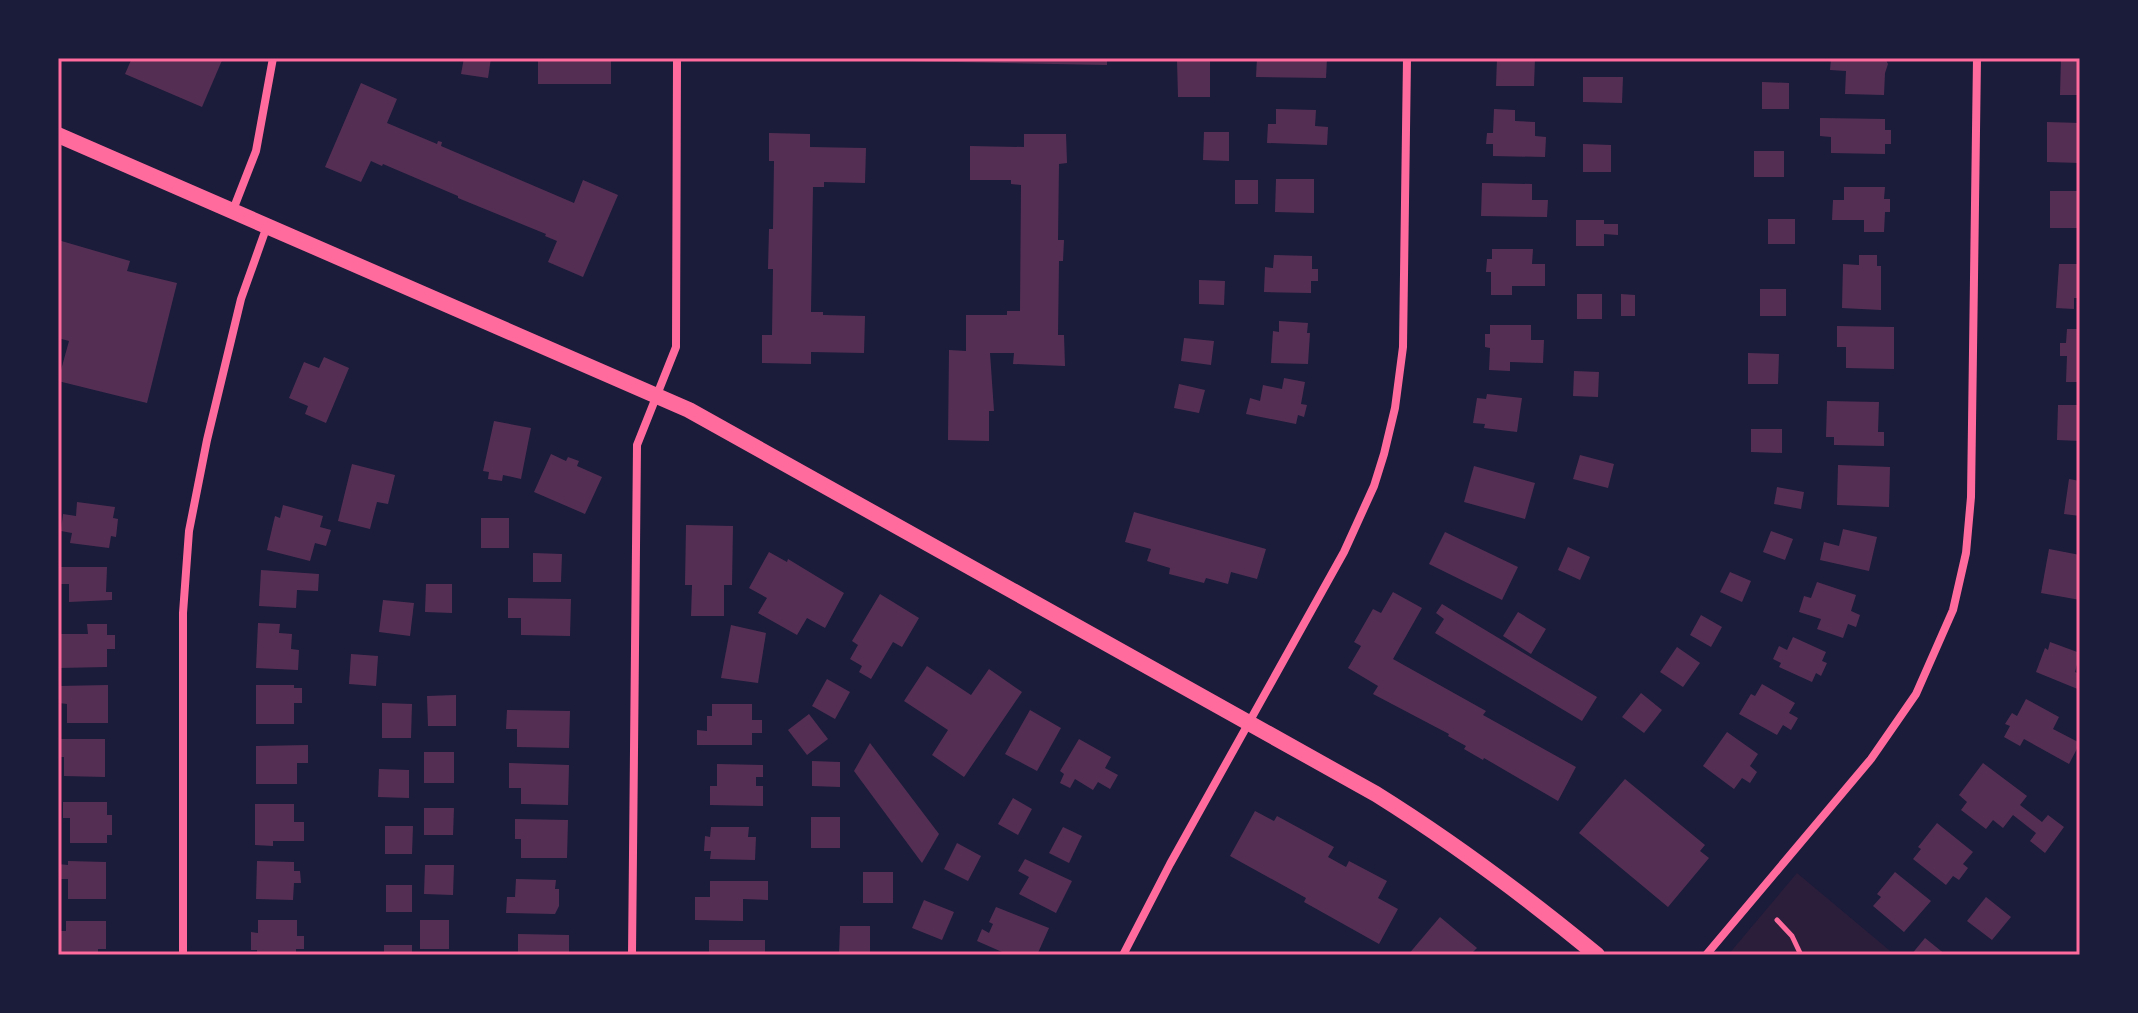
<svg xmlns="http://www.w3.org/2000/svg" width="2138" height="1013" font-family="'Exo 2',sans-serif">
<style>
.green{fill:#2a1e3b}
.building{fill:#542f53}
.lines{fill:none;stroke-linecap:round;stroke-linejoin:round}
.path{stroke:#ff6b9d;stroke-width:5}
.minor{stroke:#ff6b9d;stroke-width:8}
.secondary{stroke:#ff6b9d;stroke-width:16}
.neatline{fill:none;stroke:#ff6b9d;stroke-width:3}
</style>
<rect width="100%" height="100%" fill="#1b1b3a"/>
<path class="green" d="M1797,873L1895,955H1728Z"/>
<g class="building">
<path d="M132,58H223L202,107L125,74Z"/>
<path d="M464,58H491L488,78L461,74Z"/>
<rect x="538" y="58" width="73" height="26"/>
<path d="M904,58H1107V65L904,61Z"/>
<path d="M1257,58H1327L1326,78L1256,77Z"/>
<path d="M1497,58H1535L1534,86H1496Z"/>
<path d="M1831,58H1885L1888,64L1885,73L1884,95L1845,94L1846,71L1830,70Z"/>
<path d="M2061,58H2080V95H2060Z"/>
<path d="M1177,60H1210V97H1178Z"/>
<path d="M1583,77H1623L1622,103L1583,102Z"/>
<path d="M1762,82L1789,83V109H1762Z"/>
<path d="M361,83L397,99L387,123L437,144L438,141L442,142L441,146L574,203L583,180L618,195L583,277L548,262L557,241L545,236L546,234L458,198V196L383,164L382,166L371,161L361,182L325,167Z"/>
<path d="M1276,109L1316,110L1315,126L1328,127L1327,145L1267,143L1268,124H1276Z"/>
<path d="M1494,109L1515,110V121L1535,122V136L1546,137L1545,157L1493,156V144H1486L1487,133H1493Z"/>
<path d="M1820,118L1885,119V130H1891V144H1885V154L1831,153V137L1820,136Z"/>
<path d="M2047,122L2080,123V163L2047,162Z"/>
<path d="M1204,132H1229V161L1203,160Z"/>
<path d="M769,133L810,134V147L866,148L865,183L824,182V187H813L811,312H823V315L865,316L864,353L811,352V364L762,363V335H772L773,269H768L769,229H773L774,161H769Z"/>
<path d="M1024,134H1066L1067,163L1059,164L1058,240H1064L1063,261H1059L1058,335H1064L1065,366L1013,364L1014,353H990L994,411H989V441L948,440L949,350L966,351V315H1007V311H1020L1021,185L1011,184V180H970V146L1024,147Z"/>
<path d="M1583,144L1611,145V172H1583Z"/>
<rect x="1754" y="151" width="30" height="26"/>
<path d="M1276,179H1314V213L1275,212Z"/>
<rect x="1235" y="180" width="23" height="24"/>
<path d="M1482,183L1532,184V200H1548L1547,217L1481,216Z"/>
<path d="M1844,187H1885L1884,199H1890V212H1885L1884,232H1864V220H1832L1833,200H1844Z"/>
<rect x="2050" y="191" width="30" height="37"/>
<rect x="1768" y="219" width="27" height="25"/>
<path d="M1576,220H1604V224H1618V235L1604,234V246H1576Z"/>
<path d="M58,240L130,261L127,271L177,283L147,403L58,381L69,341L58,338Z"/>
<path d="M1492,249H1533L1532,264H1545V286H1512V295H1491V272H1486L1487,259H1492Z"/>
<path d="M1274,255L1312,256V269H1318V281H1311V293L1264,292L1265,267L1273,268Z"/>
<path d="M1859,255H1877V266H1881V310L1842,308L1843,264L1859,265Z"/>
<path d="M2059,264H2080V298H2074V309L2056,308Z"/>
<path d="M1199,280L1225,281L1224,305L1199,304Z"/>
<rect x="1760" y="289" width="26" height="27"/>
<rect x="1577" y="294" width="25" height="25"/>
<path d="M1621,294L1635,295V316H1621Z"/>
<path d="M1279,321L1308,323L1307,333H1310L1308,364L1271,363L1273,331L1279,332Z"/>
<path d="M1490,325H1531V340H1544L1543,363L1510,362V371L1489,370L1490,348L1485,347V334H1490Z"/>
<path d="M1837,326L1894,327V369L1846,368V347H1837Z"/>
<path d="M2067,329H2080V382H2066L2067,356H2060V343H2066Z"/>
<path d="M1184,338L1214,341L1211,365L1181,361Z"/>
<path d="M1748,353L1779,354L1778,384H1748Z"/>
<path d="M324,357L349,368L326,423L305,414L308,406L289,398L304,362L319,368Z"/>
<path d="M1574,371L1599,372L1598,397L1573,396Z"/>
<path d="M1284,378L1305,382L1301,404L1307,405L1304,417L1298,415L1296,424L1246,414L1250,398L1260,401L1263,385L1282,389Z"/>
<path d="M1179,384L1205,390L1199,413L1174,408Z"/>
<path d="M1487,394L1522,398L1517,432L1484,428L1485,424L1473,423L1477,398L1486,399Z"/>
<path d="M1827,401L1879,402L1878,432H1884V446L1834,445V437H1826Z"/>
<path d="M2058,405H2080V441L2057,440Z"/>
<path d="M494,421L531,428L521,479L503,475L502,481L488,479L489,472L483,471Z"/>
<path d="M1751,429H1782V453L1751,452Z"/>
<path d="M551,454L566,461L568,457L579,461L577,466L602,477L585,514L534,492Z"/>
<path d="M1580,455L1614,464L1608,488L1573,479Z"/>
<path d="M352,464L395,475L388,504L377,502L370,529L338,521Z"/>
<path d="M1838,465L1890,467L1889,507L1837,505Z"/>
<path d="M1474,466L1535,483L1525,519L1464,502Z"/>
<path d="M2069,479L2080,481V516L2064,514Z"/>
<path d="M1777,487L1804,492L1801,509L1774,504Z"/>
<path d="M77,502L115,507L113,518L118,519L116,537L111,536L109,548L70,543L72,533L61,531L63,514L76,516Z"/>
<path d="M283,505L323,516L320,527L331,530L326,546L315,543L310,561L267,550L275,516L280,518Z"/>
<path d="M1134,512L1266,549L1257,579L1231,572L1228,584L1206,578L1204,583L1169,574L1170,568L1147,561L1151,549L1125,542Z"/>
<rect x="481" y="518" width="28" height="30"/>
<path d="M686,525L733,526L732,585H724V616H691L692,585H685Z"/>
<path d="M1843,529L1877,537L1869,571L1820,560L1824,542L1839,546Z"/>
<path d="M1771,531L1793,539L1785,560L1763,552Z"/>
<path d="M1445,532L1518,567L1502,600L1429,564Z"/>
<path d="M1568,547L1590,557L1580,580L1558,570Z"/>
<path d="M2049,549L2080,555V600L2041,593Z"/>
<path d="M769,552L787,562L788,559L844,593L825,628L807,618L797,635L758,613L767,598L749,588Z"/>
<path d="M533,553L562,554L561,582H533Z"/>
<path d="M60,567H107L106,592H112V600L69,602V584H61Z"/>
<path d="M261,570L319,574L318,591L297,590L296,608L259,606Z"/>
<path d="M1730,572L1751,581L1742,602L1720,592Z"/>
<path d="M1817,582L1856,595L1851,611L1860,615L1856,627L1848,624L1843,638L1817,629L1821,619L1799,612L1804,596L1811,598Z"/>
<path d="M426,584H452V613L425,612Z"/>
<path d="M1393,592L1422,608L1393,659L1486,711L1483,715L1576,767L1558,801L1484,758L1483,760L1464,749L1466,746L1448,736L1449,734L1373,694L1378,686L1348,668L1361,646L1354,642L1373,609L1381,613Z"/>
<path d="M880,594L919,618L902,647L893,642L871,679L859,672L862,666L850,659L858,645L852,641Z"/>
<path d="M508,598L571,599L570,636L521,635V618H508Z"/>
<path d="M383,600L414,603L410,636L379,632Z"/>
<path d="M1442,604L1597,697L1582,721L1435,633L1444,619L1436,613Z"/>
<path d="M1518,612L1546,629L1531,654L1503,636Z"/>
<path d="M1701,615L1722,627L1711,647L1690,635Z"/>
<path d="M258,623L280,624L279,633L292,634L291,649L299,650L298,670L256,668Z"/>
<path d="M87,624H107V635H115V649H107V667L58,668V634H88Z"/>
<path d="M731,625L766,633L758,683L721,678Z"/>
<path d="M1793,637L1826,652L1822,661L1827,663L1821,676L1816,673L1812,682L1779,667L1781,663L1773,659L1779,646L1787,650Z"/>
<path d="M2050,642L2080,653L2075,672L2080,674V690L2036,672L2045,648L2048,650Z"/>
<path d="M1677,647L1700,663L1683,687L1660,672Z"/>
<path d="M351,654L378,656L376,686L349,684Z"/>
<path d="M927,666L971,695L989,669L1022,692L964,777L932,755L948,730L904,701Z"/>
<path d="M827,679L850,692L835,719L812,706Z"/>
<path d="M1762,684L1795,703L1789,713L1798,718L1791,730L1783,725L1777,735L1739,714L1751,694L1755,696Z"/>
<path d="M108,685V723H67V704L59,703V686Z"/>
<path d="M256,685H294V688H302V703H294V724H256Z"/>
<path d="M1641,693L1662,710L1644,733L1622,717Z"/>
<path d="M456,695V726H428L427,696Z"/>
<path d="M2026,699L2059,717L2053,729L2080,743L2069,764L2024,739L2020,746L2004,737L2010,726L2005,724L2012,713L2017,716Z"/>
<path d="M382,703L412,704L411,738H382Z"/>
<path d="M712,704H752V720H762V733H752V745H697V730L707,731V716H712Z"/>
<path d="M507,710L570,711L569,748L517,747V729H506Z"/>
<path d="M1030,710L1061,728L1037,771L1005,754Z"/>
<path d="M809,714L828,739L807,755L788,730Z"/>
<path d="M1727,732L1758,754L1750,766L1757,772L1750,783L1742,778L1734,789L1703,766Z"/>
<path d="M58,739H105V777L64,776V757H58Z"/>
<path d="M1079,739L1111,757L1105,768L1118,775L1110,789L1098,782L1093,790L1075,779L1070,788L1060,783L1064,774L1060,771Z"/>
<path d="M870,743L939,834L922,863L854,771Z"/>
<path d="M308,745V763H297V784H256V746Z"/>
<rect x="424" y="752" width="30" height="31"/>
<path d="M812,761L840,762V787L812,786Z"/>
<path d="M509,763L569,765L568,805L521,804V788H509Z"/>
<path d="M1983,763L2027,796L2020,805L2042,822L2048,815L2064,827L2045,853L2030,841L2036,833L2013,815L2003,828L1993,820L1986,829L1961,810L1967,802L1959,795Z"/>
<path d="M717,764L763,765V777H756V786H763V806L710,805V786H717Z"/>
<path d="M379,769L409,770V798L378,797Z"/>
<path d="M1625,779L1705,845L1700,851L1709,858L1668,907L1579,833Z"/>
<path d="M1013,798L1032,809L1018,835L998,824Z"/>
<path d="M63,802H107V815H112V835H107V843H70V818H63Z"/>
<path d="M255,804H294V822H304V841H273V846L255,845Z"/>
<path d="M424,808H454L453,835H424Z"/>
<path d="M1255,811L1274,821L1277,816L1334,847L1328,857L1346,867L1349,861L1387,881L1378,898L1398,909L1379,944L1304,902L1306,898L1230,856Z"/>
<rect x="811" y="817" width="29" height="31"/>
<path d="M515,819L568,820L567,858H521V839H515Z"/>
<path d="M1937,823L1973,852L1963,864L1968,868L1959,880L1953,876L1946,885L1913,859L1921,849L1918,847Z"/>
<path d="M385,826H413L412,854H385Z"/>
<path d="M711,827H749L748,837H756L755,860L710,859L711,851H704L705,836L710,837Z"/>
<path d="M1063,827L1082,836L1069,863L1049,853Z"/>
<path d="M957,843L981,856L968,881L944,869Z"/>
<path d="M1025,859L1072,881L1056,913L1019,894L1029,877L1018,871Z"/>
<path d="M68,861L106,862V899H68V879H58V864L68,865Z"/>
<path d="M257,861L294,862V871H300L301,883H294L293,900L256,899Z"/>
<path d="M425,865H454L453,895L424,894Z"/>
<rect x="863" y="872" width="30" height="31"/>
<path d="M1895,872L1931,901L1904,932L1873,906L1881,897L1877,894Z"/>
<path d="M516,879L556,880L555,889H559V906L555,914L506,913L507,897H515Z"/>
<path d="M710,881H768V900L743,899V921L695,920V897H710Z"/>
<rect x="386" y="885" width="26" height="27"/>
<path d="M1986,897L2011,917L1992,940L1967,921Z"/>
<path d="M924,900L954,912L942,940L912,928Z"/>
<path d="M996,907L1049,928L1037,955H1009L977,941L982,929L989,933L993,924L989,922Z"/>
<path d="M1440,917L1477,948L1470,955H1408Z"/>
<path d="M258,920H297V936H304V949H296V955H257V950H251V932L258,933Z"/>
<rect x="420" y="920" width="29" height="29"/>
<path d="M66,921H106V949H98V955H58V931H66Z"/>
<path d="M840,926H870V955H839Z"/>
<path d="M518,934L569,935V955H518Z"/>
<path d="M1925,938L1946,955H1911Z"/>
<rect x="709" y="940" width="56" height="15"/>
<rect x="384" y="945" width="28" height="10"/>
</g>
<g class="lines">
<path class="path" d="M1777,920L1792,936L1801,955"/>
<g class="minor">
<path d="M233,210L256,151L273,58"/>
<path d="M183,955V613L189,531L207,440L241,299L267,226"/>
<path d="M632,955L637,445L676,347L677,58"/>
<path d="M1123,955L1170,864L1344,552L1374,486L1384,454L1395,408L1403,347L1407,58"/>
<path d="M1706,955L1871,759L1916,694L1953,610L1966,553L1971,497L1977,58"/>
</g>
<path class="secondary" d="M58,135L689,410L1376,794C1456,844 1524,895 1597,955"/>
</g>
<rect width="2138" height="1013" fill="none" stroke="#1b1b3a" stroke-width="120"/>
<rect x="60" y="60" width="2018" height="893" class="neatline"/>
</svg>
